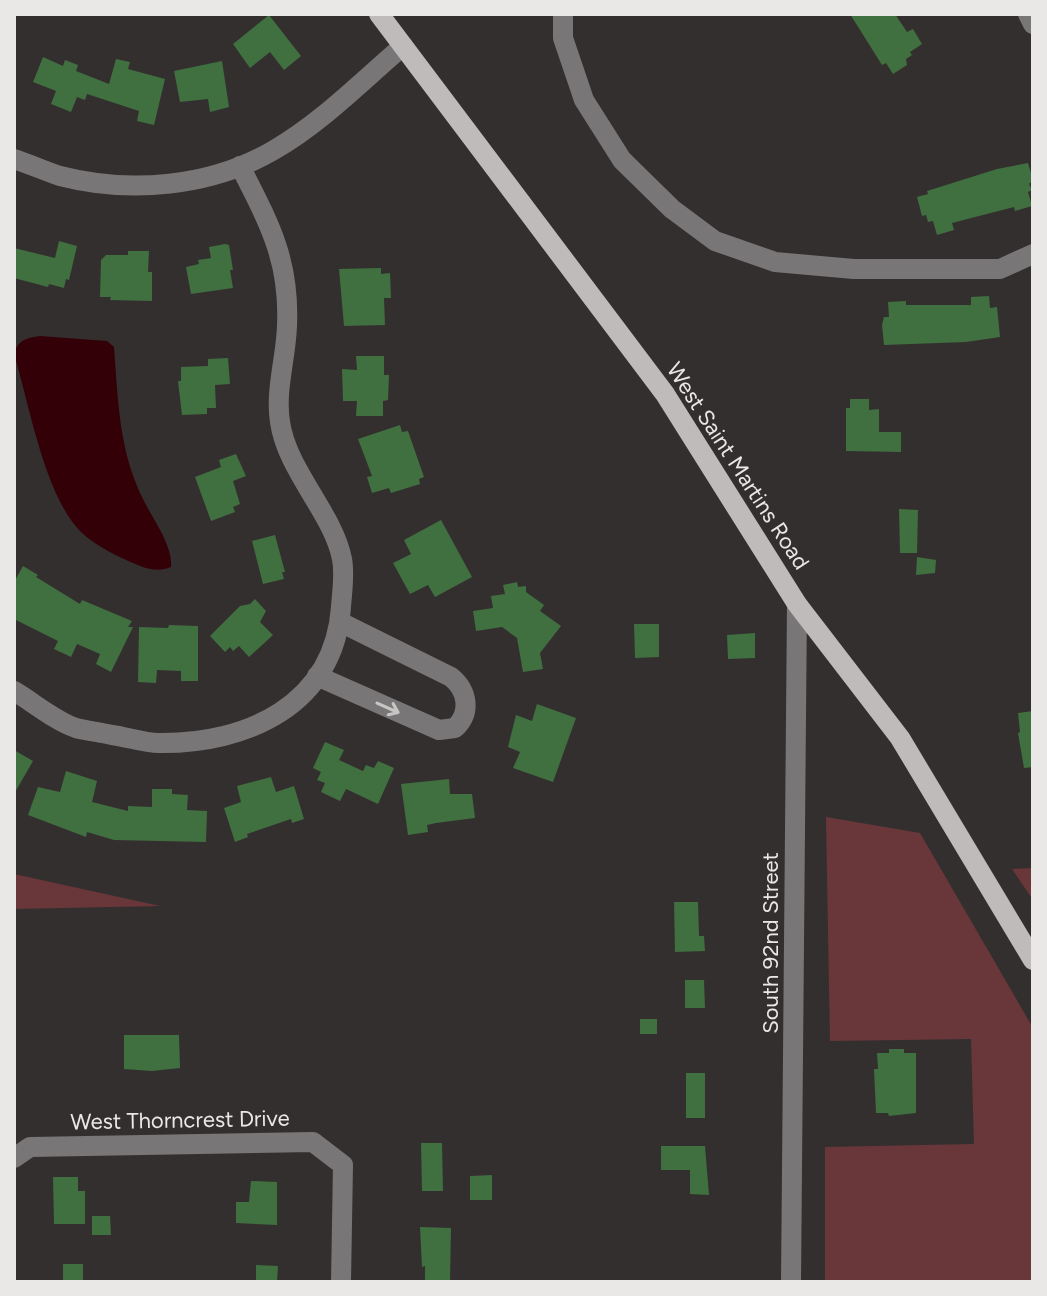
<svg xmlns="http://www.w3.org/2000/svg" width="1047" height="1296" font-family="Figtree,sans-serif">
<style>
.green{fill:#69373a}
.water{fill:#340007}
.building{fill:#406f40}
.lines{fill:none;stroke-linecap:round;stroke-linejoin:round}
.minor{stroke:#787676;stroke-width:20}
.major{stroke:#c0bbbb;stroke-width:20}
.oneway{stroke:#c8c5c5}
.labels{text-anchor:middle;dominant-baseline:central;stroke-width:8;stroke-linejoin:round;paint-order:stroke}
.street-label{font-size:22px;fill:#eae7e7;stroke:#342f2f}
</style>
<rect width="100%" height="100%" fill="#342f2f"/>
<g class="green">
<path d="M826,817L920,833L1033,1028V1282H825V1147L974,1144L971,1039L830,1041Z"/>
<path d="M1033,868V900L1012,869Z"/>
<path d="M14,874L160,906L14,909Z"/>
</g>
<path class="water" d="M40,336L107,341L114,347C118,400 119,451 143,499C152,518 173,545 171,567C155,574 139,566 124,559C110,553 93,543 82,533C45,498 29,403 14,354C18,340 26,338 40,336Z"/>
<g class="building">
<path d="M850,14H895L907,32L913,29L922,44L910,52L912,55L906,59L907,65L893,74L886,63L882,65Z"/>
<path d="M269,15L301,56L284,70L270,52L250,68L233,44Z"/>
<path d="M43,57L63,66L65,60L78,65L76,71L109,84L116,59L130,62L128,69L165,79L154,125L137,121L139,111L87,94L85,100L77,97L71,112L51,104L56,91L33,82Z"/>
<path d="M222,61L229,107L210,112L208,99L180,102L174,71Z"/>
<path d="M1028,163L1033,180L1029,184L1032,190L1028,192L1032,206L1015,211L1014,207L952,223L954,230L937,235L933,221L928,222L926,215L922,216L917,197L928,194L927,191L997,169Z"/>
<path d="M59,241L77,246L69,280L66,279L64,288L49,284L48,287L14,278V248L55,258Z"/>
<path d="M225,244L229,245L233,270H230L233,288L191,294L186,267L199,264L198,260L211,258L209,247Z"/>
<path d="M128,251H149L148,272H152V301L110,300L111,297H100L101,260L106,255H128Z"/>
<path d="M381,268V274L390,273L391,298H384L385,325L344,326L339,269Z"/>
<path d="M989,296L990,308L997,307L1000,337L966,342L884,345L882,325L884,317H889L888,302L906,301V305H971V297Z"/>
<path d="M356,356H384V375H389L388,400L383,401V416H356L357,401H343L342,369L357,370Z"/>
<path d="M228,358L230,384L215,385L216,408H207V414L182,415L178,381H181V367L208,366V359Z"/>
<path d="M850,399H869V410L879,409V432H901V452L846,451V408H850Z"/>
<path d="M400,425L402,432L408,431L424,477L419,479L420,484L391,493L389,488L372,493L367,477L372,476L358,439Z"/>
<path d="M236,454L246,476L233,481L240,504L233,507L235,512L211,521L195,477L221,467L219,460Z"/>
<path d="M899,509L918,510L917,553H900Z"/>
<path d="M441,520L472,577L435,597L428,585L410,594L393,563L411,554L404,540Z"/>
<path d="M275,535L285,572H282L284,579L263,584L252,541Z"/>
<path d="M917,557L936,560L935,573L916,575Z"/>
<path d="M23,566L38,575L36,577L80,604L82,600L132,621L128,627H133L111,672L96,664L100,654L77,644L71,657L54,649L58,641L14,619V582Z"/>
<path d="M517,582L518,587L526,586V592L544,605L540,611L561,626L540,653L543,669L523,672L517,638L502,627L476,631L473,611L493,608L491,596L505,594L503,585Z"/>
<path d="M255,599L266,611L260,622L273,635L249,657L239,646L233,651L230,647L225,652L210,636L240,606L250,604Z"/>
<path d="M634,624H659V657L635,658Z"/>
<path d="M169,625L198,626V681H181V671L157,670L156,683L138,682L139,627L168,628Z"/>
<path d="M755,633V658L728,659L727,635Z"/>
<path d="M537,704L576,718L553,782L513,768L520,752L508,747L516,715L532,721Z"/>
<path d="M1033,711V767L1024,768L1018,733L1020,732L1018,713Z"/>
<path d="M325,742L344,750L339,760L363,771L366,765L374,768L378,761L394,768L378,804L346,789L340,801L321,792L325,783L317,780L321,772L313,768Z"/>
<path d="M14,750L33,761L14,794Z"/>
<path d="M66,771L97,781L92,802L128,811V806L152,807V789H172V794L188,795L187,810L207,811L206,842L114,840L87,832L86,837L28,815L38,787L60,792Z"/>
<path d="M271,777L276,792L294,786L304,819L292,823L291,819L247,834L248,837L235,842L224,808L241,802L237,786Z"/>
<path d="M449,779L450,794H472L475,818L436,823L427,825L428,832L408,835L401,784Z"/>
<path d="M674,902H698L699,936H704L705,951L675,952Z"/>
<path d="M685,980H704L705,1008H685Z"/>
<rect x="640" y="1019" width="17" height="15"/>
<path d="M124,1035H179L180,1068L152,1071L124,1069Z"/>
<path d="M889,1049H904V1053H916V1113L889,1116L888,1113H876L874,1069H878L877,1053H889Z"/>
<rect x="686" y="1073" width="19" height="45"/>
<path d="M421,1143H442L443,1191H422Z"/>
<path d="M661,1146H705L709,1195L690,1194V1170H661Z"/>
<path d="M492,1175V1200H470V1176Z"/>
<path d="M53,1177H78V1191H85V1224H54Z"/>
<path d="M251,1181L277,1182V1225L236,1223V1202H249Z"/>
<path d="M92,1216H110L111,1235H92Z"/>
<path d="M420,1227L451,1228L450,1282H425V1266L422,1267Z"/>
<path d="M63,1264H83V1281L63,1282Z"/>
<path d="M256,1265L278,1266L277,1282H256Z"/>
</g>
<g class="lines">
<g class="minor">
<path d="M563,14V38L584,100L622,160L672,209L715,241L775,262L854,269H1000L1033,254"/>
<path d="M1028,14L1033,24"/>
<path d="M14,159C29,164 45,171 60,176C130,194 211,187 274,150C321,123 362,81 403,46"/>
<path d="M317,676L439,730L455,728C472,712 467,690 451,677L340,622"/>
<path d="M14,691C33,702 55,721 76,728C87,731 100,732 112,735C127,737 144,743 159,743C247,744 334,705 341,607C342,592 345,574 342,559C333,513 287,471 280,422C275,390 286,358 287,326C290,260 269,223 240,166"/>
<path d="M14,1158L30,1147L313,1142L343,1165L341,1282"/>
<path d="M791,1282L797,604"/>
</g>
<path class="major" d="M379,14L665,394L797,604L900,738L1033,960"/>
</g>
<defs><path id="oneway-shaft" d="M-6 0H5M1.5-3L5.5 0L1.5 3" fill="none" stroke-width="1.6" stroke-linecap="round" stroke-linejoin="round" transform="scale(2)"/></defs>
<use class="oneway" href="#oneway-shaft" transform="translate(388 708) rotate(24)"/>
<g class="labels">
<g class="street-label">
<text transform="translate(738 466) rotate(57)">West Saint Martins Road</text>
<text transform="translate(770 943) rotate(-90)">South 92nd Street</text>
<text transform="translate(180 1120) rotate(-1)">West Thorncrest Drive</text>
</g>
</g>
<rect width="1047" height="1296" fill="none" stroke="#eae7e7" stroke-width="32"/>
</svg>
